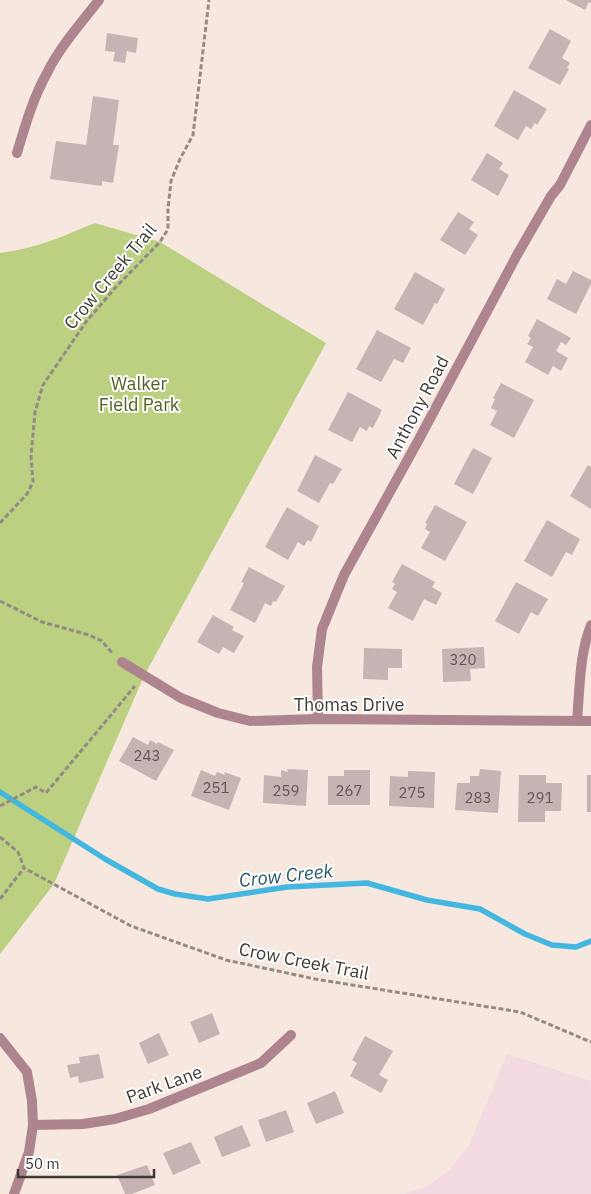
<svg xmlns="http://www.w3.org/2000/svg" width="591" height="1194" font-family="'IBM Plex Sans',sans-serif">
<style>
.education{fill:#f3dae1}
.green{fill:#bbd081}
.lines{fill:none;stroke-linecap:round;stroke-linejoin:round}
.stream{stroke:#43b7e0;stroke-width:5.5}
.building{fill:#c5b4b3}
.path{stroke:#948b85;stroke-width:3;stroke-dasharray:5 2.5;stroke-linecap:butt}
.lane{stroke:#ae848e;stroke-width:10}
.street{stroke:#ae848e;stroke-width:10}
.labels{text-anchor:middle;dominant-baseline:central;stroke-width:4;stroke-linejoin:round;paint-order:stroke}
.number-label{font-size:15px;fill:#605854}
.street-label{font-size:18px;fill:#3e3935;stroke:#fff}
.park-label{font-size:18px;fill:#515f20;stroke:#fff}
.water-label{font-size:19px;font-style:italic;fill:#285769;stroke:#fff}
</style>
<rect width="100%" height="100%" fill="#f6e8df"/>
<path class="education" d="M507,1054L591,1081V1194H404L427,1186L449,1171L469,1145Z"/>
<path class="green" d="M95,223L160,242L326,343L144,676L54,884L0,954V253C34,249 64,236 95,223Z"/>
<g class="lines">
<path class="stream" d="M0,792L105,859L158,889L175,894L208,899L287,887L367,883L427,900L480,909L525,934L552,945L576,947L591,941"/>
</g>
<g class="building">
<path d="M566,0H591V3L589,2L585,10Z"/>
<path d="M550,29L571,41L562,58L570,63L567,68L569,69L560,85L528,68Z"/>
<path d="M107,33L138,38L136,53L127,51L125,63L113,61L115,52L105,51Z"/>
<path d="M514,90L547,109L537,125L535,123L531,129L526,126L518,140L494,126Z"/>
<path d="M93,96L119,100L113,145H119L113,183L102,181V186L50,179L56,141L86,145Z"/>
<path d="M487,153L503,163L499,169L509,175L498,196L471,180Z"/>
<path d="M458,212L474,222L469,229L478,235L465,255L440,240Z"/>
<path d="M573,271L591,280V284L576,314L547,299L557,279L566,284Z"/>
<path d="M415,272L445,289L437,304L435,303L423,325L394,309Z"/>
<path d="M537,319L571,338L566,345L561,342L556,351L568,358L561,371L553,366L548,375L525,362L533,347L527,344L531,338L528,336Z"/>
<path d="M377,330L411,348L403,363L394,359L381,382L356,369Z"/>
<path d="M501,383L534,400L514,438L490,425L497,411L491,408L495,399L493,398Z"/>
<path d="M348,392L382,410L373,428L369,426L367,431L360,427L352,442L328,430Z"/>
<path d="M473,448L492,458L473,494L454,484Z"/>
<path d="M315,455L342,469L333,484L330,483L319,503L297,491Z"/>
<path d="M588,465L591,467V509L570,496Z"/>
<path d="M435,505L467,522L445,561L421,548L430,532L425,529L427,524L425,523Z"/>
<path d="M287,507L319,526L311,542L308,540L304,546L298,542L288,560L265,547Z"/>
<path d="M547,520L580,539L572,555L566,552L552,577L524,561Z"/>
<path d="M402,564L435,582L432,587L442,593L436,605L424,599L413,621L388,608L397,592L392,589L395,584L392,582Z"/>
<path d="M249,567L285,586L276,602L273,601L271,606L265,603L255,623L230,610L244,583L241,582Z"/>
<path d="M516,582L548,599L538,616L531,612L519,634L495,621Z"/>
<path d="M213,615L234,627L232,630L244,636L234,653L223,647L219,654L197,642Z"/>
<path d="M484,647L485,668L470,669L471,681L443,682L442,649Z"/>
<path d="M364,648L402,649V668H388V680L363,679Z"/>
<path d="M133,737L148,745L150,740L157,744L158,742L174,750L156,781L119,761Z"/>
<path d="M287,769L308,770L306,806L263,803L264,775L281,777V770L288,772Z"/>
<path d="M480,769L501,771L498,813L455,810L457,783H470V776H479Z"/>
<path d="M201,770L215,776L217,772L225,775L224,772L241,778L229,810L191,796Z"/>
<path d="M344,770H370V805H328V776H344Z"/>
<path d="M408,771L435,772L434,808L389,806L390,776L408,777Z"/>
<path d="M519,775H546V783H562L561,811H545V822H518Z"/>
<rect x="587" y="775" width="4" height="37"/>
<path d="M212,1013L220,1034L199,1043L190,1022Z"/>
<path d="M159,1033L169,1055L148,1064L139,1043Z"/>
<path d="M365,1036L393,1051L379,1075L388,1080L381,1093L350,1076L357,1063L352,1060Z"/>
<path d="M99,1054L104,1078L79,1083L78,1076L70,1078L67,1065L80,1063L79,1057Z"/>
<path d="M335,1091L344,1113L316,1124L307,1103Z"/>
<path d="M286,1110L294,1132L266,1142L258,1120Z"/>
<path d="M242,1125L251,1146L222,1157L214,1137Z"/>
<path d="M191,1142L201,1163L173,1175L163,1153Z"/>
<path d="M147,1165L155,1185L132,1194H125L117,1175Z"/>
</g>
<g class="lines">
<g class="path">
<path d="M0,523L27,494L33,482L31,456L35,412L43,385L86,322L115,288L160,242L168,229V209L171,181L180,159L193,135L209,0"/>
<path d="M0,601L42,622L89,635L102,641L113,654"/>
<path d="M0,806L36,787L46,793L135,686"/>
<path d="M0,837L18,852L24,868L131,926L226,960L315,979L520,1012L591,1042"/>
<path d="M0,899L24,868"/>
</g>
<path class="lane" d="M17,153C25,126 33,98 47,73C59,48 82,22 99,0"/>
<g class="street">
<path d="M122,662L181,698L218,713L250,721L318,719L591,721"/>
<path d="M318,719L317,667L322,629L344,575L418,441L517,255L551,196L560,185L591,125"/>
<path d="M577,720C580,689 579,655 591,625"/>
<path d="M0,1038L27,1072L32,1101L33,1125L29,1152L14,1194"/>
<path d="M33,1125L83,1124L115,1119L149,1109L261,1063L291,1035"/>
</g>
</g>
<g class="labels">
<g class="number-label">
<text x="463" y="659">320</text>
<text x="147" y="755">243</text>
<text x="216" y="787">251</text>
<text x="286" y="790">259</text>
<text x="349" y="790">267</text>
<text x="412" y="792">275</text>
<text x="478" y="797">283</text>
<text x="540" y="797">291</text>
</g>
<g class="street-label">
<text transform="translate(110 276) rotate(-50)">Crow Creek Trail</text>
<text transform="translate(417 407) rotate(-62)">Anthony Road</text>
<text x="349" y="704">Thomas Drive</text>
<text transform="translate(304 961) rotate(11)">Crow Creek Trail</text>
<text transform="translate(164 1084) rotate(-20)">Park Lane</text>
</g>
<g class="park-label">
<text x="139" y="383">Walker<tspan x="139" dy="21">Field Park</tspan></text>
</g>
<g class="water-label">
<text transform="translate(286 875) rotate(-6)">Crow Creek</text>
</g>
</g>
<path d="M18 1169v8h136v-8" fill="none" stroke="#3e3935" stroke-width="2.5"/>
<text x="25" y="1169" font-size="15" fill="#3e3935" stroke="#ffffff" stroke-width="4" paint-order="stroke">50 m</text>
</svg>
